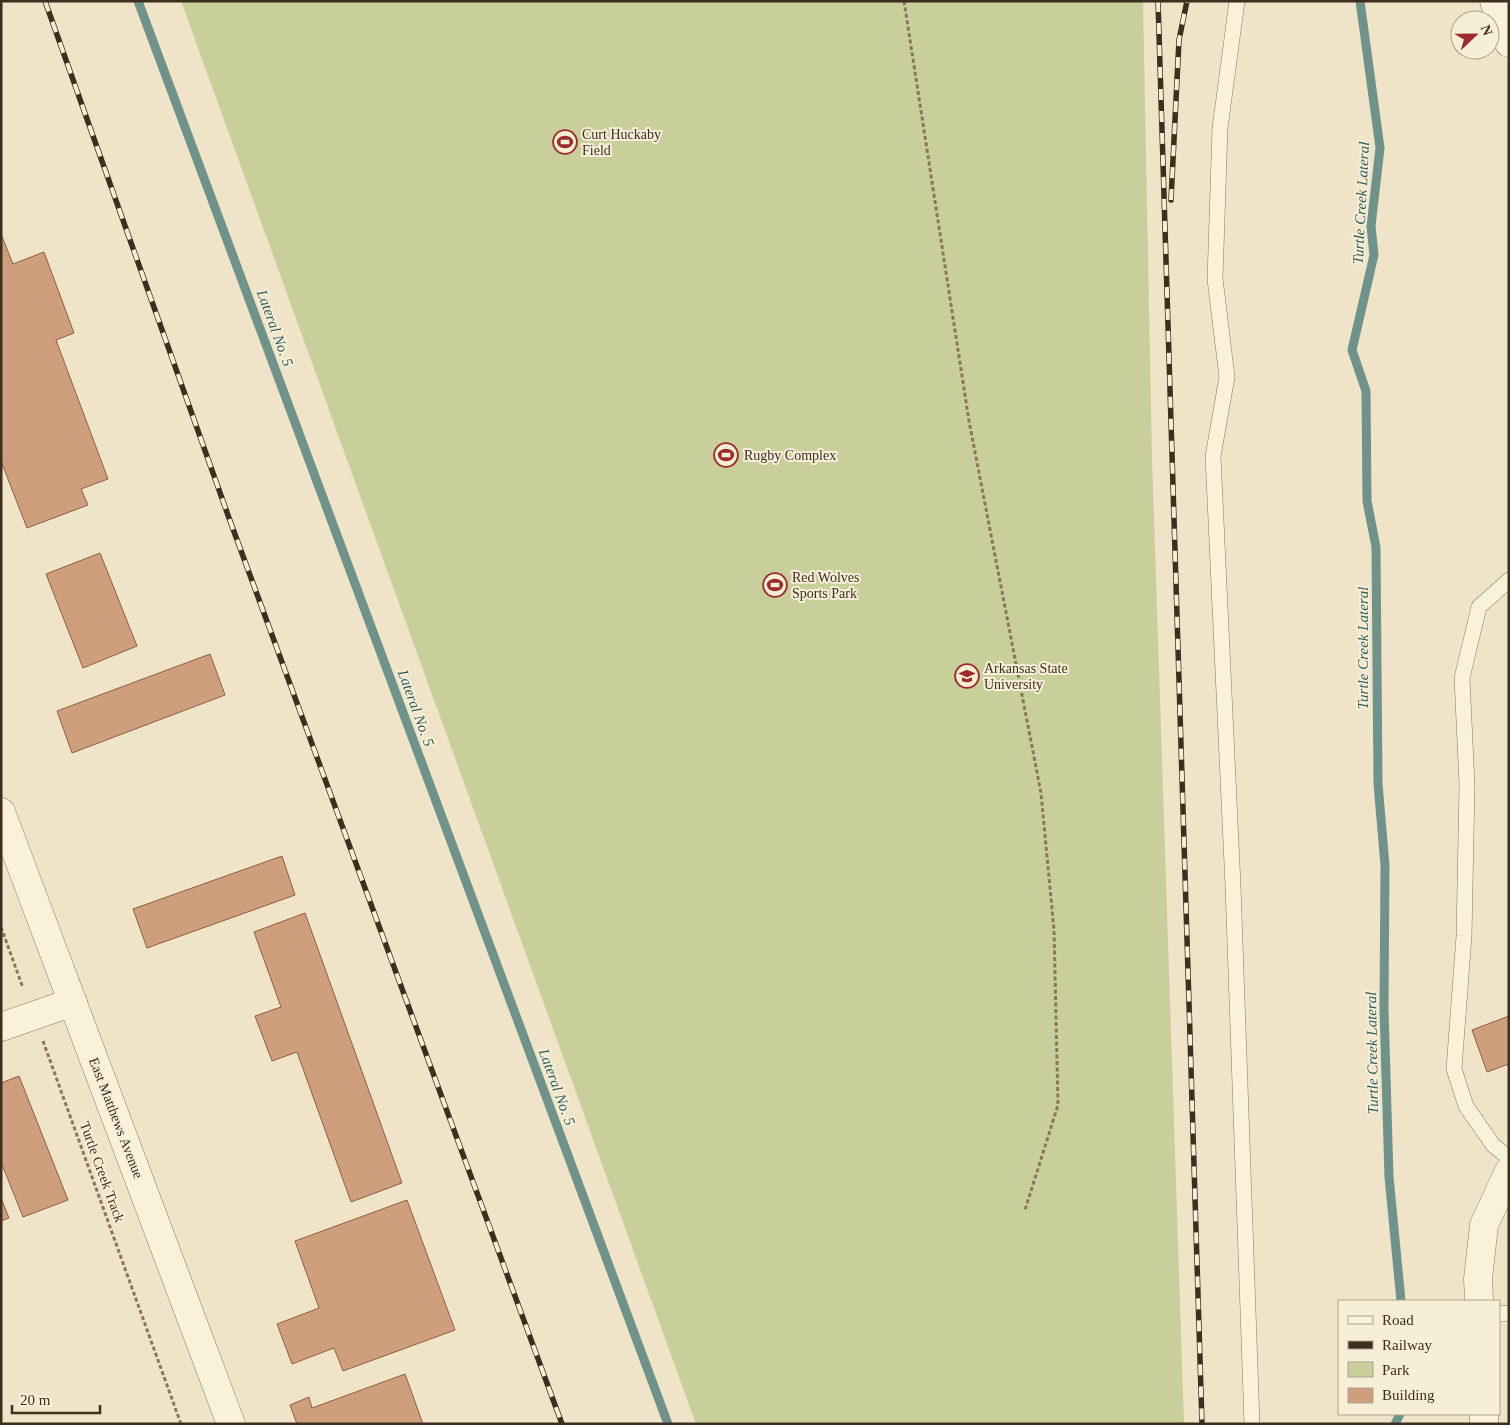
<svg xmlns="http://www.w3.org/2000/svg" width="1510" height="1425" font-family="'Times New Roman',serif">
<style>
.green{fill:#c9cf9b}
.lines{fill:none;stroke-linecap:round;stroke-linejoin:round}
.stream{stroke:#6f938a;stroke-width:9}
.building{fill:#cf9f7d;stroke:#8d5f41}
.service-casing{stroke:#8d765c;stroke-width:16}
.minor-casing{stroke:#8d765c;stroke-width:29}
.tertiary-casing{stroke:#8d765c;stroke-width:29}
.path{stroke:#8d765c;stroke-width:3;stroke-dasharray:4 2.5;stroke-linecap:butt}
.service{stroke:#faf1dc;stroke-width:15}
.minor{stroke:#faf1dc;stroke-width:28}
.tertiary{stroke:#faf1dc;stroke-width:28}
.rail-casing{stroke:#3d2e20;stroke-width:5.5}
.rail{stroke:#f7eed8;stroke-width:4;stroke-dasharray:11;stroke-linecap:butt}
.labels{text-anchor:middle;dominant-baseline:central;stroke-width:4;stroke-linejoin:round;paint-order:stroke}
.poi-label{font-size:14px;fill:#3d2e20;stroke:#f7eed8;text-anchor:start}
.street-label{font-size:14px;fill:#3d2e20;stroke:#f7eed8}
.water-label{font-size:15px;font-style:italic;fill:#2f5d5a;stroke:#f7eed8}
</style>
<rect width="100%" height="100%" fill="#f0e4c8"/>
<path class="green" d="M181,1H1143L1152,457L1184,1424H696Z"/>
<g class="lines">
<g class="stream">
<path d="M138,1L668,1424"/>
<path d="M1360,1L1380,148L1371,226L1374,255L1352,350L1366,391L1367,501L1376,547L1378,784L1385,865L1384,1009L1389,1177L1401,1301"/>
<path d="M1395,1424L1400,1414"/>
</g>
</g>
<g class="building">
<path d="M1,234L13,264L44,252L74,333L56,340L108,479L81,489L88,505L27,528L1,461Z"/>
<path d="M100,553L137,646L83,668L46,574Z"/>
<path d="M210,654L225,695L72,753L57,711Z"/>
<path d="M282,856L295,895L147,948L133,909Z"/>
<path d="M305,913L402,1183L351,1202L297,1052L272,1061L255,1016L281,1007L254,932Z"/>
<path d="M1509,1016V1064L1487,1072L1472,1030Z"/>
<path d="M19,1076L68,1200L23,1217L1,1162V1083Z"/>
<path d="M1,1198L9,1218L1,1221Z"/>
<path d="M407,1200L455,1330L343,1371L334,1348L292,1364L277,1324L319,1308L295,1241Z"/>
<path d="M405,1374L423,1424H297L290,1405L309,1397L312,1408Z"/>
</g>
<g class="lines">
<g class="service-casing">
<g id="service">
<path d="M1237,1L1220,128L1215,279L1227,377L1213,456L1233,886L1252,1424"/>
<path d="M1509,580L1479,607L1462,678L1467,785L1464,936L1454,1069L1466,1106L1493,1145L1509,1158"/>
<path d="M1499,1314L1509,1313"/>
</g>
</g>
<g class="minor-casing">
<g id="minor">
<path d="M1,1027L73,1002"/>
<path d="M1479,1301L1478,1279L1484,1225L1509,1171"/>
<path d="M1484,1414V1424"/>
</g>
</g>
<g class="tertiary-casing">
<g id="tertiary">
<path d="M1494,1L1509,43"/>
<path d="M1,812L231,1424"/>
</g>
</g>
<g class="path">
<path d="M904,1L969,421L1041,793L1054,930L1058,1105L1025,1210"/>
<path d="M1,927L23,988"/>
<path d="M43,1041L181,1424"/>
</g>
<use href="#service" class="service"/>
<use href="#minor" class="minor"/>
<use href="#tertiary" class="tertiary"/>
<g class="rail-casing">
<g id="rail">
<path d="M45,1L229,518L562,1424"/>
<path d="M1158,1L1202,1424"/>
<path d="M1171,200L1179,40L1187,1"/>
</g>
</g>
<use href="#rail" class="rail"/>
</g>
<defs>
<g id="stadium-ring" transform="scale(1.25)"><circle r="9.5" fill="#f7eed8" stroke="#9e2a2b" stroke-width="1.5"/><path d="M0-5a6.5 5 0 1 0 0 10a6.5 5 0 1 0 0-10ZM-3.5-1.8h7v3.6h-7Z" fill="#9e2a2b"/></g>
<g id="university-ring" transform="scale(1.25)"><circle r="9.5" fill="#f7eed8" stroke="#9e2a2b" stroke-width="1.5"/><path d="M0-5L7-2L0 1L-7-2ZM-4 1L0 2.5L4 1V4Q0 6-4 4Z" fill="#9e2a2b"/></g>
</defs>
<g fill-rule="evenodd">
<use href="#stadium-ring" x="565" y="142"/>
<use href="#stadium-ring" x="726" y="455"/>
<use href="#stadium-ring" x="775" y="585"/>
<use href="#university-ring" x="967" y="676"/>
</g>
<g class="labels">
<g class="poi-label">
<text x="582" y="134">Curt Huckaby<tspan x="582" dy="16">Field</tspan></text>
<text x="744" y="455">Rugby Complex</text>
<text x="792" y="577">Red Wolves<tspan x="792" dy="16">Sports Park</tspan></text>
<text x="984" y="668">Arkansas State<tspan x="984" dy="16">University</tspan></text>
</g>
<g class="street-label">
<text transform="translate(116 1118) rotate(69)">East Matthews Avenue</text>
<text transform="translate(102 1172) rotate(70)">Turtle Creek Track</text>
</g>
<g class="water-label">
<text transform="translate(1361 203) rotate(-87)">Turtle Creek Lateral</text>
<text transform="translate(275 328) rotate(70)">Lateral No. 5</text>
<text transform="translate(1363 648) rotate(-90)">Turtle Creek Lateral</text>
<text transform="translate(416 708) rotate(70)">Lateral No. 5</text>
<text transform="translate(1372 1053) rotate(-91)">Turtle Creek Lateral</text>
<text transform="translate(557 1087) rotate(70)">Lateral No. 5</text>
</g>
</g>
<rect width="1510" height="1425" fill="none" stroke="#3d2e20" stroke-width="5"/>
<rect x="1338" y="1300" width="162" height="115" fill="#f7eed8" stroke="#ada18e"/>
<rect x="1348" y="1316" width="25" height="8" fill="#faf1dc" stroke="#ada18e"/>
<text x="1382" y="1325" font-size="15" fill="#3d2e20">Road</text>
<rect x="1348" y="1341" width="25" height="8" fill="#3d2e20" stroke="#ada18e"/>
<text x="1382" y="1350" font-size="15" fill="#3d2e20">Railway</text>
<rect x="1348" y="1362" width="25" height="15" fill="#c9cf9b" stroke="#ada18e"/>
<text x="1382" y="1375" font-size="15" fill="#3d2e20">Park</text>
<rect x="1348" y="1388" width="25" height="15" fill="#cf9f7d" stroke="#ada18e"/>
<text x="1382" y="1400" font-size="15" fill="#3d2e20">Building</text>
<g transform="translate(1475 35) rotate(68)"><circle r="24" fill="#f7eed8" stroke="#ada18e"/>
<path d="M0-4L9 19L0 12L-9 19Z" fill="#9e2a2b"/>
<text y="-8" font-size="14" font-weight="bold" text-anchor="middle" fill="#3d2e20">N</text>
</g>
<path d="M12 1405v8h88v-8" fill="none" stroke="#3d2e20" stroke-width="2.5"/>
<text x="20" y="1405" font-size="15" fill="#3d2e20" stroke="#f7eed8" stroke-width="4" paint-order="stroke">20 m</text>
</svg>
